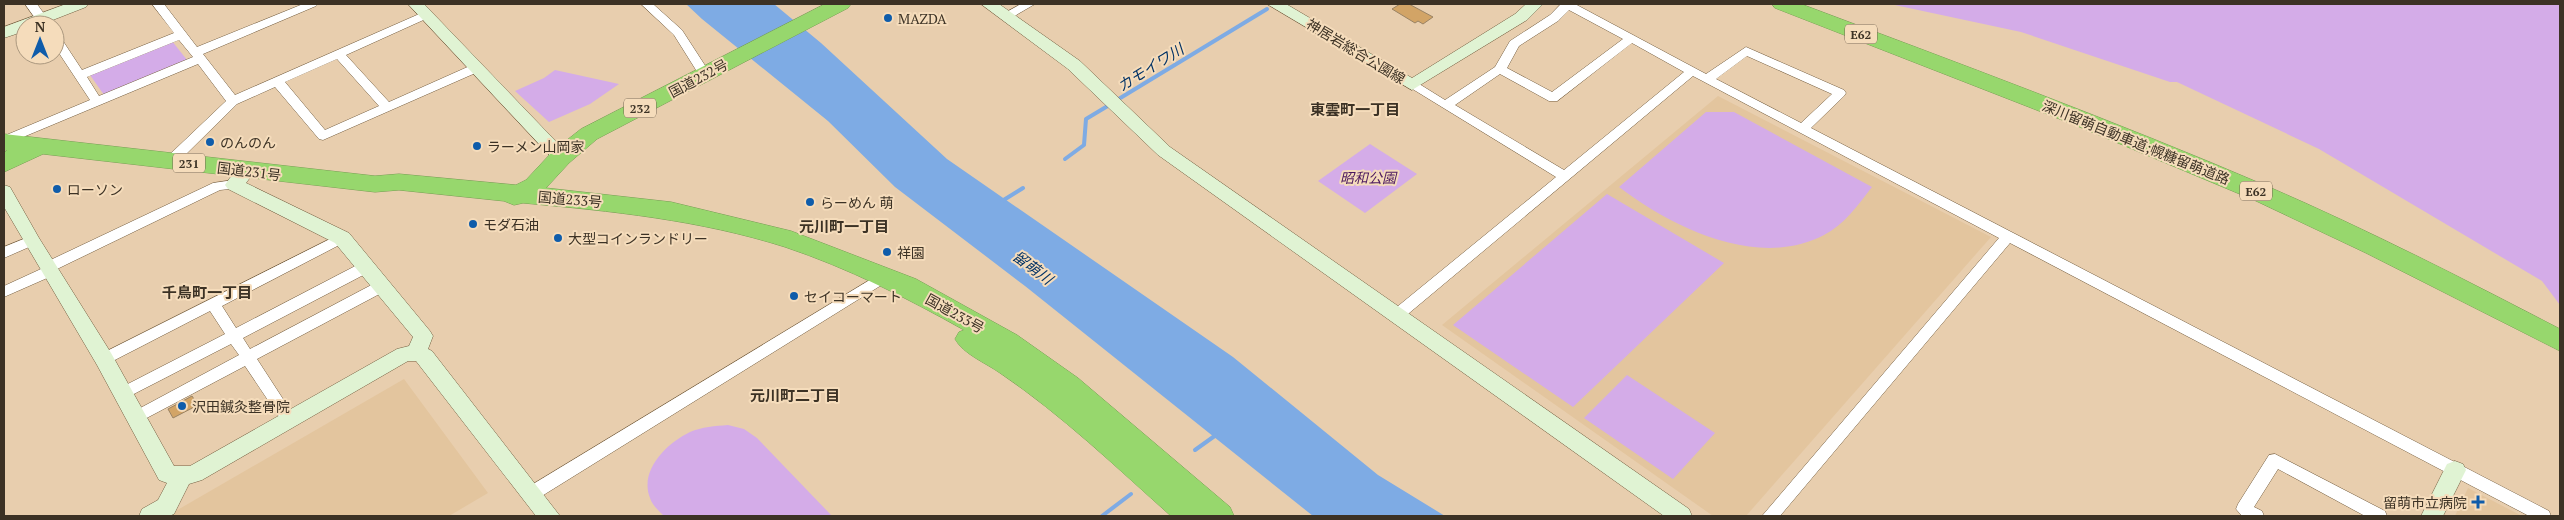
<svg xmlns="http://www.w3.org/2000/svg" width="2564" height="520" font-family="'PT Serif','Noto Sans JP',serif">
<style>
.built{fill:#e3c59e}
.green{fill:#d4ace8}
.water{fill:#7eabe4}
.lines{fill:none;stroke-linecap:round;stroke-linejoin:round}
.stream{stroke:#7eabe4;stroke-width:4}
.building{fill:#d2a466;stroke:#9a8364}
.street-casing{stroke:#745e40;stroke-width:1}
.secondary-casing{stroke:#745e40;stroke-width:1}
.highway-casing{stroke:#779d54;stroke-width:1}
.street{fill:#fff;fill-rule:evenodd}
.secondary{fill:#e0f3d3;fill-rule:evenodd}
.highway{fill:#97d76d;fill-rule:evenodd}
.poi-dot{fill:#0f5caa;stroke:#f5dcbb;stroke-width:2}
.labels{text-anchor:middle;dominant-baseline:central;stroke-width:4;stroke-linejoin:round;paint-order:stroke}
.shield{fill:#f5dcbb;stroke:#746552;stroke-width:1}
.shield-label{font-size:12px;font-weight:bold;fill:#3c3225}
.poi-label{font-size:14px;fill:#3c3225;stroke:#f5dcbb;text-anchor:start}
.street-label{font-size:14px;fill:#3c3225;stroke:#f5dcbb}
.park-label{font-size:14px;font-style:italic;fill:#4a175f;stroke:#f5dcbb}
.water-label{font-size:15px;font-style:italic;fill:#033366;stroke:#f5dcbb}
.neighbourhood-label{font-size:15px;font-weight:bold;fill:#3c3225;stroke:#f5dcbb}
</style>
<rect width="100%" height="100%" fill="#e8ceae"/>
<g class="built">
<path d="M1718,96L1991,237L1746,516H1713L1442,325Z"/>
<path d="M404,379L488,493L449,516H167Z"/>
<path d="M2468,488L2522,516H2455Z"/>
</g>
<g class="green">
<path d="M1890,4H2560V305L2542,281L2319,149L2177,82H2170L2021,32Z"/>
<path d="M172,41L187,60L104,95L90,75Z"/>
<path d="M555,70L619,84L590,104L549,122L515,91L544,78Z"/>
<path d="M1706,112H1734L1872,187C1858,205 1844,225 1824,235C1758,270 1671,227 1619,187Z"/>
<path d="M1370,144L1417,174L1365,213L1318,181Z"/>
<path d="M1607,194L1724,263L1573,407L1453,325Z"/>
<path d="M1627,375L1715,433L1673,479L1584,418Z"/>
<path d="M728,425L744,429L757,438L832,516H664C659,511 652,505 650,498C639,470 667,443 690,432C702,427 715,426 728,425Z"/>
</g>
<path class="water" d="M686,4H774L821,43L947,159L1233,357L1378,475L1445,516H1313L1025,286L895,187L828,121L702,19Z"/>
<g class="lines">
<g class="stream">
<path d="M1117,100L1267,9"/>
<path d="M1065,159L1084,145L1086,119L1111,104"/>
<path d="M1002,201L1023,188"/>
<path d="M1195,450L1216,435"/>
<path d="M1102,516L1131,494"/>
</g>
</g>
<g class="building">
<path d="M1400,4H1409L1433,17L1423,24L1418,21L1415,23L1392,9Z"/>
<path d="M192,396L198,405L173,418L168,409Z"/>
</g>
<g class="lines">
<g class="street-casing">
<g id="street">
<path d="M25,4H37L52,25H40Z"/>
<path d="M152,4H164L197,47L303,4H318L316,6L203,54L235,95L426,11L430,13V17L346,55L389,102L472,65L476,64L482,68L480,71L323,140L319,139L275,87L237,104L176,164H166L165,161L166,158L226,101L198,64L4,145V136L90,100L55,47V34L59,35L82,70L174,33ZM179,40L193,57L99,96L87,77ZM337,59L379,106L325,130L285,82Z"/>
<path d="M641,4H653L682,30L706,67L704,70H696L674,35Z"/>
<path d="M1021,4H1035L1011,18H1003V14Z"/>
<path d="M1561,4H1575L1706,74L1746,47L1844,90L1846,93L1844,96L1811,128L2549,511L2551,516H2529L2010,243L1780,516H1762L1999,238L1693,76L1402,319H1392L1390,315L1392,311L1556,177L1406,85L1408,82H1416L1445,100L1495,67L1510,41L1550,15ZM1569,10L1623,39L1552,92L1507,68L1519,46L1558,21ZM1632,43L1684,72L1564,170L1455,105L1500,74L1549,101H1557ZM1747,56L1832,94L1801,123L1716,79Z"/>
<path d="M234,180L241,185L239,188L220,190L55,270L54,275L4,297V286L41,269L42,264L213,183Z"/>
<path d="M342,233L349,238L347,241L222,306L236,328L361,263H371L373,267L371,271L243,338L250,349L377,282H387L389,286L387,290L257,359L294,416L297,420L294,424L289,426L284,424L245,366L141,421L136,423L131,421L128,417L131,413L239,355L231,344L128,397L123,399L118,397L116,393L118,389L225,334L210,311L109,363H99L97,359L99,355Z"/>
<path d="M31,236L36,238L38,241L36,244L4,258V247Z"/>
<path d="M883,272L888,273L890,277L888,281L537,499L531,501L525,499L523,494L525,489Z"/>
<path d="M2275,454L2385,511L2387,516H2365L2278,469L2254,507L2262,511L2264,516H2242L2236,509L2238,504L2269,455Z"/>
</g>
</g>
<g class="secondary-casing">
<g id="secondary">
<path d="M66,4H88L86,7L40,25H25V31L4,38V27Z"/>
<path d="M408,4H424L567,153L570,157L567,161H555Z"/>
<path d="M981,4H999L1080,61L1170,147L1689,509L1692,516H1664L1158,155L1068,69Z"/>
<path d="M1267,4H1286L1412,78L1515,14L1526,4H1543L1527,20L1412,90Z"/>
<path d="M246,165L252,167L255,171L246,183L349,233L430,331L433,336L428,349L432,351L560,516H536L416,361H408L202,480L189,484L174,514L169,516H139L142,509L158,500L167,483L159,480L97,365L4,207V185L10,187L39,238L111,353L174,466H190L397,349L409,346L413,337L335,243L228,189L225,185C230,177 237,168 246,165Z"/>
<path d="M2455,461L2463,464L2466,470L2443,516H2421L2447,464Z"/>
</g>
</g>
<g class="highway-casing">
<g id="highway">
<path d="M825,4H851L848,8L597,139L569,163L546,188L671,202L791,231L916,279L1017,335L1078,378L1230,507L1234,516H1171C1116,467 1062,415 1000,373C986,363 963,354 955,339L959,332L964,330C907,298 848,268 785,247C700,220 611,211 523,203L514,205L504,201L399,190L375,192L43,154L4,172V153L7,150H4V134L375,176L399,174L516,185L526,180L553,151L581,129Z"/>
<path d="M1772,4H1801C1958,63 2115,121 2269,187C2368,230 2464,279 2560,329V351L2366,253L2254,200L2075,125L1775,8Z"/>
</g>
</g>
<use href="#street" class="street"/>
<use href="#secondary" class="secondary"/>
<use href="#highway" class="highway"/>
</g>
<g class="poi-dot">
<circle cx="888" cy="18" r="5"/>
<circle cx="210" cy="142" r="5"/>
<circle cx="477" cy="146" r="5"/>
<circle cx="57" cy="189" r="5"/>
<circle cx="810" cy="202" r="5"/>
<circle cx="473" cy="224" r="5"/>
<circle cx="558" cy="238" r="5"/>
<circle cx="887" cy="252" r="5"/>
<circle cx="794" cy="296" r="5"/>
<circle cx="182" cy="406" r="5"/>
<path d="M2475.5 494.5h5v5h5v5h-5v5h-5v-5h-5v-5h5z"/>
</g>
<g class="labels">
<g class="shield">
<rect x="1845" y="24.5" width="32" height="19" rx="4"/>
<rect x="624" y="98.5" width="32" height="19" rx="4"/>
<rect x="173" y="153.5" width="32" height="19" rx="4"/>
<rect x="2240" y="181.5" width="32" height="19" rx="4"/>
</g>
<g class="shield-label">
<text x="1861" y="34">E62</text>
<text x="640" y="108">232</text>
<text x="189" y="163">231</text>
<text x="2256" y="191">E62</text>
</g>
<g class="poi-label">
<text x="898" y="18">MAZDA</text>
<text x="220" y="142">のんのん</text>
<text x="487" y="146">ラーメン山岡家</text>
<text x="67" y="189">ローソン</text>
<text x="820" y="202">らーめん 萌</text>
<text x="483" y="224">モダ石油</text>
<text x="568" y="238">大型コインランドリー</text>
<text x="897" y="252">祥園</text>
<text x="804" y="296">セイコーマート</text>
<text x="192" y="406">沢田鍼灸整骨院</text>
<text x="2467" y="502" text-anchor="end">留萌市立病院</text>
</g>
<g class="street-label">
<text transform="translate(1356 51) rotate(31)">神居岩総合公園線</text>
<text transform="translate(698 78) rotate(-28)">国道232号</text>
<text transform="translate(2136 142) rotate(22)">深川留萌自動車道;幌糠留萌道路</text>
<text transform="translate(249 171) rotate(7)">国道231号</text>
<text transform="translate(570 199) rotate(5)">国道233号</text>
<text transform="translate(955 313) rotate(29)">国道233号</text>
</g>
<g class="park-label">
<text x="1368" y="177">昭和公園</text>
</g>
<g class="water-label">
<text transform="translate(1150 67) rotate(-32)">カモイワ川</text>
<text transform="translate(1033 267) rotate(37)">留萌川</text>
</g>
<g class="neighbourhood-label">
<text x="1355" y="109">東雲町一丁目</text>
<text x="844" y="226">元川町一丁目</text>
<text x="207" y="292">千鳥町一丁目</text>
<text x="795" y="395">元川町二丁目</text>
</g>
</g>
<rect width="2564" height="520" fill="none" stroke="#3c3225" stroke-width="10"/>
<g transform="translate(40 40)"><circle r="24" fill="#f5dcbb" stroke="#ab987f"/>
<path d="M0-4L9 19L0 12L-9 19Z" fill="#0f5caa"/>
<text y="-8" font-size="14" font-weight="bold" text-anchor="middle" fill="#3c3225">N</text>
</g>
</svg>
